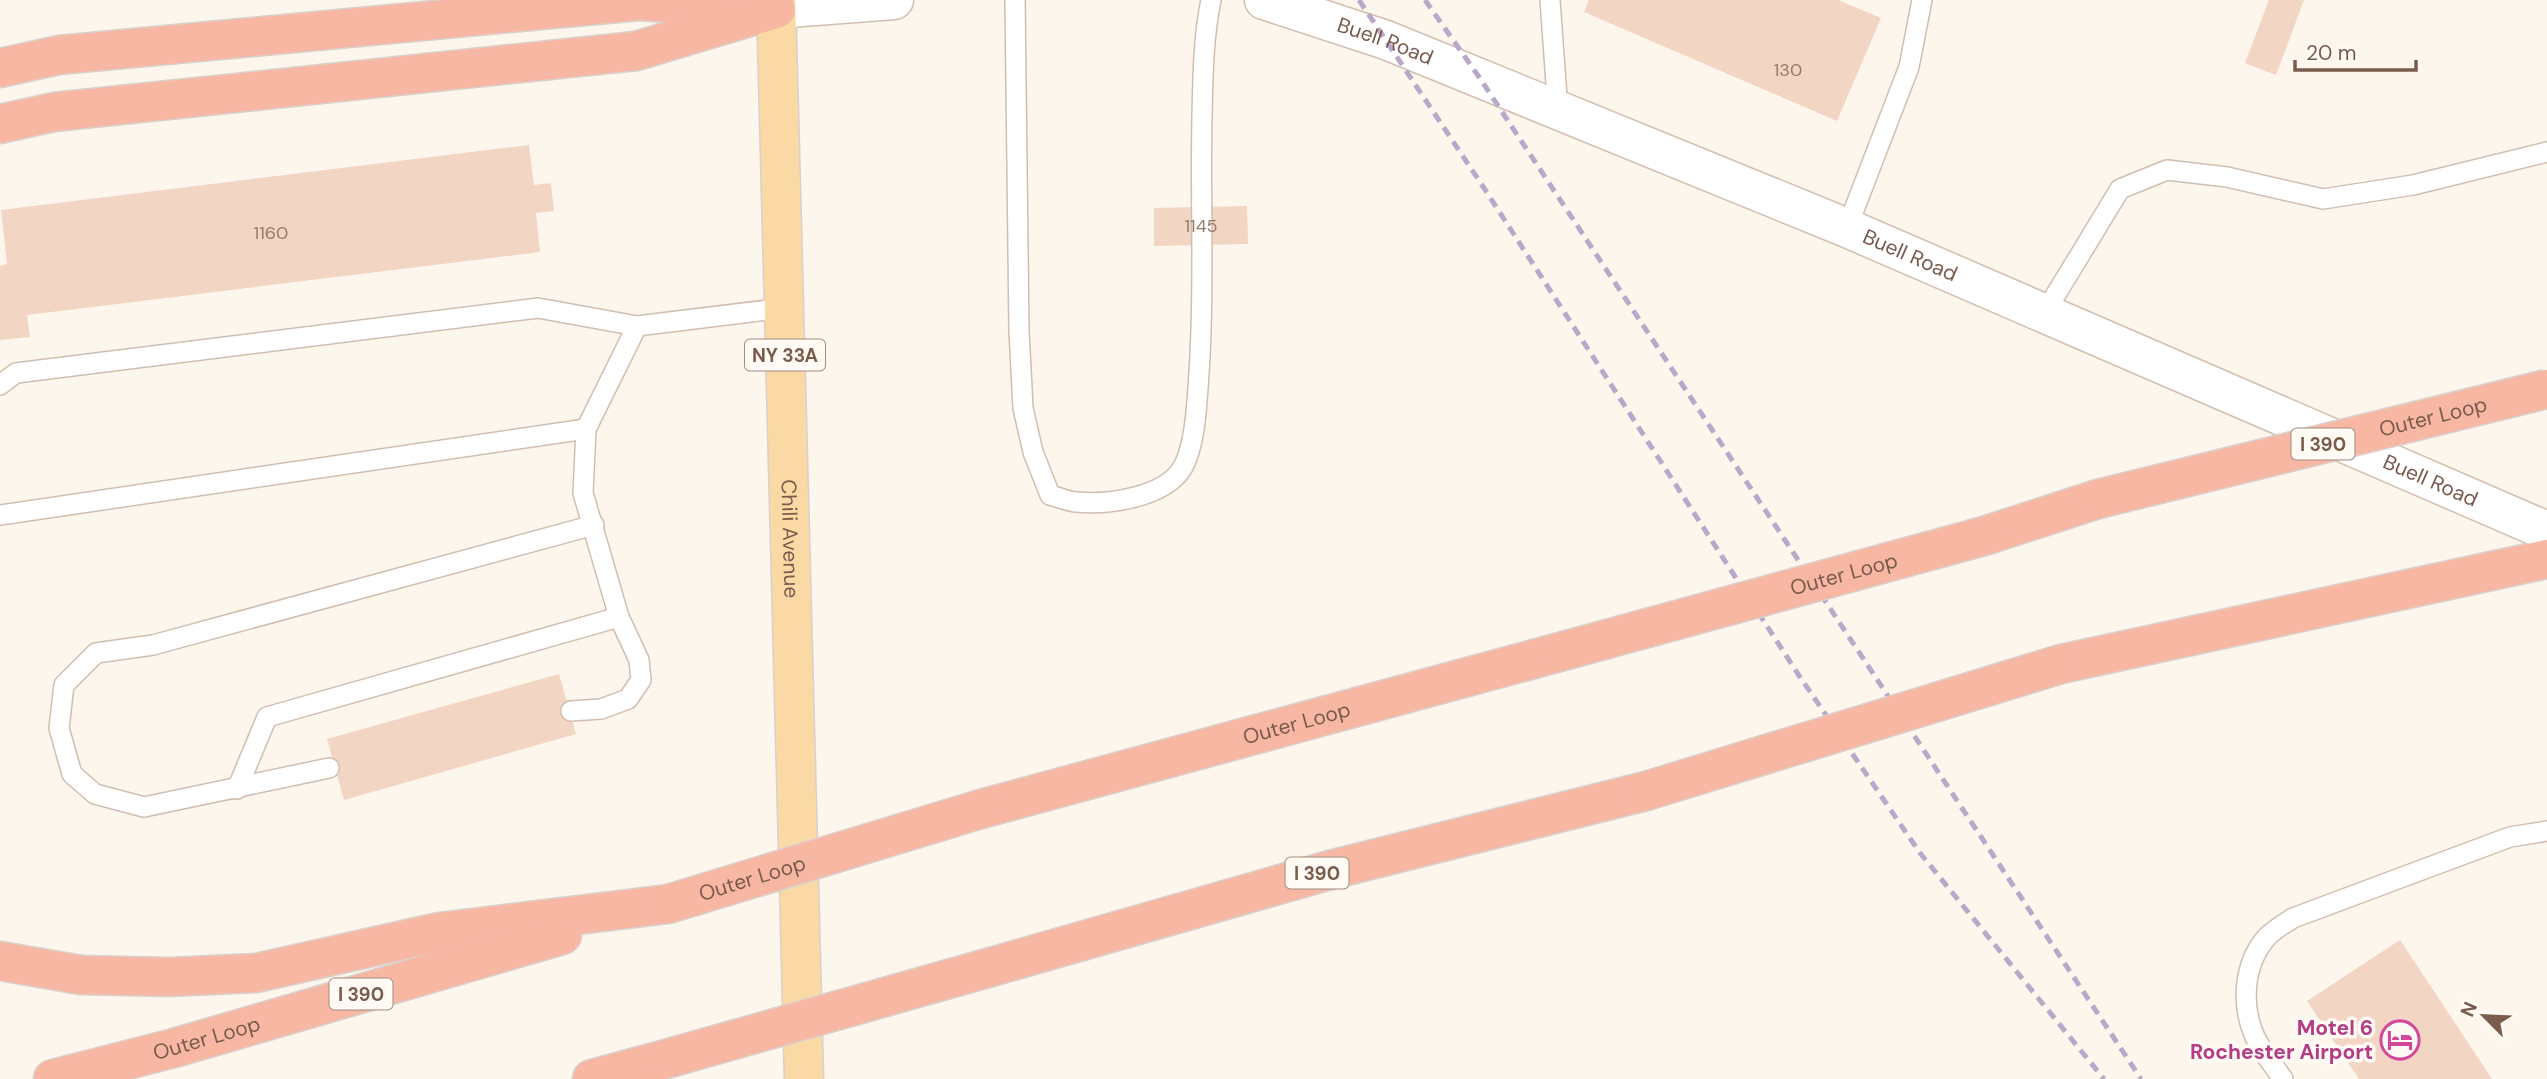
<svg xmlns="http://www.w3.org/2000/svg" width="2547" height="1079" font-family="'DM Sans',sans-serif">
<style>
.building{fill:#f3d5c3}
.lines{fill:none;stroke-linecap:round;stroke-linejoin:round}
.service-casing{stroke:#d1beb0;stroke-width:22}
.tertiary-casing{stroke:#d1beb0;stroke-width:41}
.primary-casing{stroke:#dad1cd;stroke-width:41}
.motorway-casing{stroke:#dad1cd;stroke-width:41}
.service{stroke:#fff;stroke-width:19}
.tertiary{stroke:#fff;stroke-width:38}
.primary{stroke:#fbd9a5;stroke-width:38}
.motorway{stroke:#f7b7a3;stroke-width:38}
.rail{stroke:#b9a8c9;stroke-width:5;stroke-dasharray:10 7;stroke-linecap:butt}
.motorway-bridge-casing{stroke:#dad1cd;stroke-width:41;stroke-linecap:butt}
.motorway-bridge{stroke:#f7b7a3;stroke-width:38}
.labels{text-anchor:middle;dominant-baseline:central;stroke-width:7;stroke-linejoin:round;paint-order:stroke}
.number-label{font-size:18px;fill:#987a6a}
.shield{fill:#fffaf3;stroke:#a28b7f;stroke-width:2}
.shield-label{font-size:19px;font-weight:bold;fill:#7a5c4d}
.street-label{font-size:21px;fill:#7a5c4d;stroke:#fffaf3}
.hotel-label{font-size:21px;font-weight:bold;fill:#b23c85;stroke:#fffaf3;text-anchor:end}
</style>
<rect width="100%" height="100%" fill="#fdf6ec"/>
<g class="building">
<path d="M1589,0H1838L1881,18L1837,121L1584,12Z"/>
<path d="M2269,0H2304L2276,75L2245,63Z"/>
<path d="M529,145L534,185L551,183L554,211L536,213L540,252L27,315L30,337L0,340V266L7,264L1,210Z"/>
<path d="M1247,206L1248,244L1154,246V208Z"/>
<path d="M559,674L576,734L344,800L327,739Z"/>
<path d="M2400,940L2492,1079H2359L2307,1001Z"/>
</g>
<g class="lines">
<g class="service-casing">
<g id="service">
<path d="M1015,0L1019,331L1023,408L1033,452L1050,495C1058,497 1067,501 1076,502C1107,505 1165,498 1183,467C1196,443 1197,400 1199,373C1205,287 1200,202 1202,117C1203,77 1203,39 1211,0"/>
<path d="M1550,0L1558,111"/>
<path d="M1847,228L1909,67L1922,0"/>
<path d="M2044,314L2120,189L2167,170L2227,177L2323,199L2413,185L2547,152"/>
<path d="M0,385L16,373L538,308L637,326L784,308"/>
<path d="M0,515L586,429"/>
<path d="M571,711L601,709L628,699L641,680L639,660L619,617L583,493L586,429L637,326"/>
<path d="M329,768L144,807L95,794L72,774L59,728L64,685L96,653L153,645L594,525"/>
<path d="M237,789L267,717L619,617"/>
<path d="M2283,1079C2274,1066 2262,1052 2255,1037C2241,1006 2243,965 2266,938C2273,930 2284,924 2293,918L2510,837L2547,831"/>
</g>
</g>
<g class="tertiary-casing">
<g id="tertiary">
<path id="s1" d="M1264,0L1386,40L1847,228L2547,531"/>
<path d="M776,9L894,0"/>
</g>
</g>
<g class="primary-casing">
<g id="primary">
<path id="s2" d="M776,0L804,1079"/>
</g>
</g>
<g class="motorway-casing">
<g id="motorway">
<path d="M0,68L59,55L639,1L750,8"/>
<path d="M0,124L54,112L636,51L776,9"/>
<path d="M1984,536L2098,499"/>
<path d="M2061,664L2547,559"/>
<path id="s3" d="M981,809L1567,650"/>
<path d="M0,961L81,975L169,977L256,973L439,932L668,904"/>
<path d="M991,967L1330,870L1646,791"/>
<path id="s4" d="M53,1079L174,1048L562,935"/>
<path d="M592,1079L673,1057"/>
</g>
</g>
<use href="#service" class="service"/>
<use href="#tertiary" class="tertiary"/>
<use href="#primary" class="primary"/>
<use href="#motorway" class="motorway"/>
<g class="rail">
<path d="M1359,0L1482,185L1798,674L1920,853L2104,1079"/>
<path d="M1425,0L1479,77L2141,1079"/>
</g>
<g class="motorway-bridge-casing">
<g id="motorway-bridge">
<path id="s5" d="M2098,499L2547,389"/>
<path id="s6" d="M1567,650L1984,536"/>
<path d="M1646,791L2061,664"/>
<path id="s7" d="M668,904L981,809"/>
<path d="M673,1057L991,967"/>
</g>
</g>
<use href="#motorway-bridge" class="motorway-bridge"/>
</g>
<defs>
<g id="hotel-ring" transform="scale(2.0125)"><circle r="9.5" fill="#fffaf3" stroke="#d1479c" stroke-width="1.5"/><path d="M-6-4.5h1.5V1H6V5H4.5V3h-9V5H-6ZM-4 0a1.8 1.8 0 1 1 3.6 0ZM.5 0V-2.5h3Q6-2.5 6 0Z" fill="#d1479c"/></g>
</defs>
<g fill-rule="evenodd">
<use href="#hotel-ring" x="2400" y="1040"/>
</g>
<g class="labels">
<g class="number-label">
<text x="1788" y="70">130</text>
<text x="1201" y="226">1145</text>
<text x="271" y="233">1160</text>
</g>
<g class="shield">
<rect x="745" y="339.5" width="80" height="31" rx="5"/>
<rect x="2291.5" y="428.5" width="63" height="31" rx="5"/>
<rect x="1285.5" y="857.5" width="63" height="31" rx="5"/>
<rect x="329.5" y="978.5" width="63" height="31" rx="5"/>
</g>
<g class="shield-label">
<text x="785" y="355">NY 33A</text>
<text x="2323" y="444">I 390</text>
<text x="1317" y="873">I 390</text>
<text x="361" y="994">I 390</text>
</g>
<g class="street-label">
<text stroke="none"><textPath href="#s1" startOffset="128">Buell Road</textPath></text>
<text stroke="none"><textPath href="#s1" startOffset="695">Buell Road</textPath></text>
<text stroke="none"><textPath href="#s5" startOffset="345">Outer Loop</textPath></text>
<text stroke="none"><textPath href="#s1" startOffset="1262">Buell Road</textPath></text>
<text stroke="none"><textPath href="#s2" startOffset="539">Chili Avenue</textPath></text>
<text stroke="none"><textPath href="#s6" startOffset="287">Outer Loop</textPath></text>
<text stroke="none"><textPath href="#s3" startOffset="327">Outer Loop</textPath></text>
<text stroke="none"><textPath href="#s7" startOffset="88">Outer Loop</textPath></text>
<text stroke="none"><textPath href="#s4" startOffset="159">Outer Loop</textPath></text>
</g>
<g class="hotel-label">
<text x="2373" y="1028">Motel 6<tspan x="2373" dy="24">Rochester Airport</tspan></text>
</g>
</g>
<g transform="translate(2484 1016) rotate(294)" stroke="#fffaf3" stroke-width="5" paint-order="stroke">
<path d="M0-5L12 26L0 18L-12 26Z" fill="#7a5c4d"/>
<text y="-10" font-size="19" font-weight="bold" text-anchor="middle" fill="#7a5c4d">N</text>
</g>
<path d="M2295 60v10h121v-10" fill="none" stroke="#7a5c4d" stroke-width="3.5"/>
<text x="2306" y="60" font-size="21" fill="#7a5c4d" stroke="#fffaf3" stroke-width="5" paint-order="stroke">20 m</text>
</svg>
